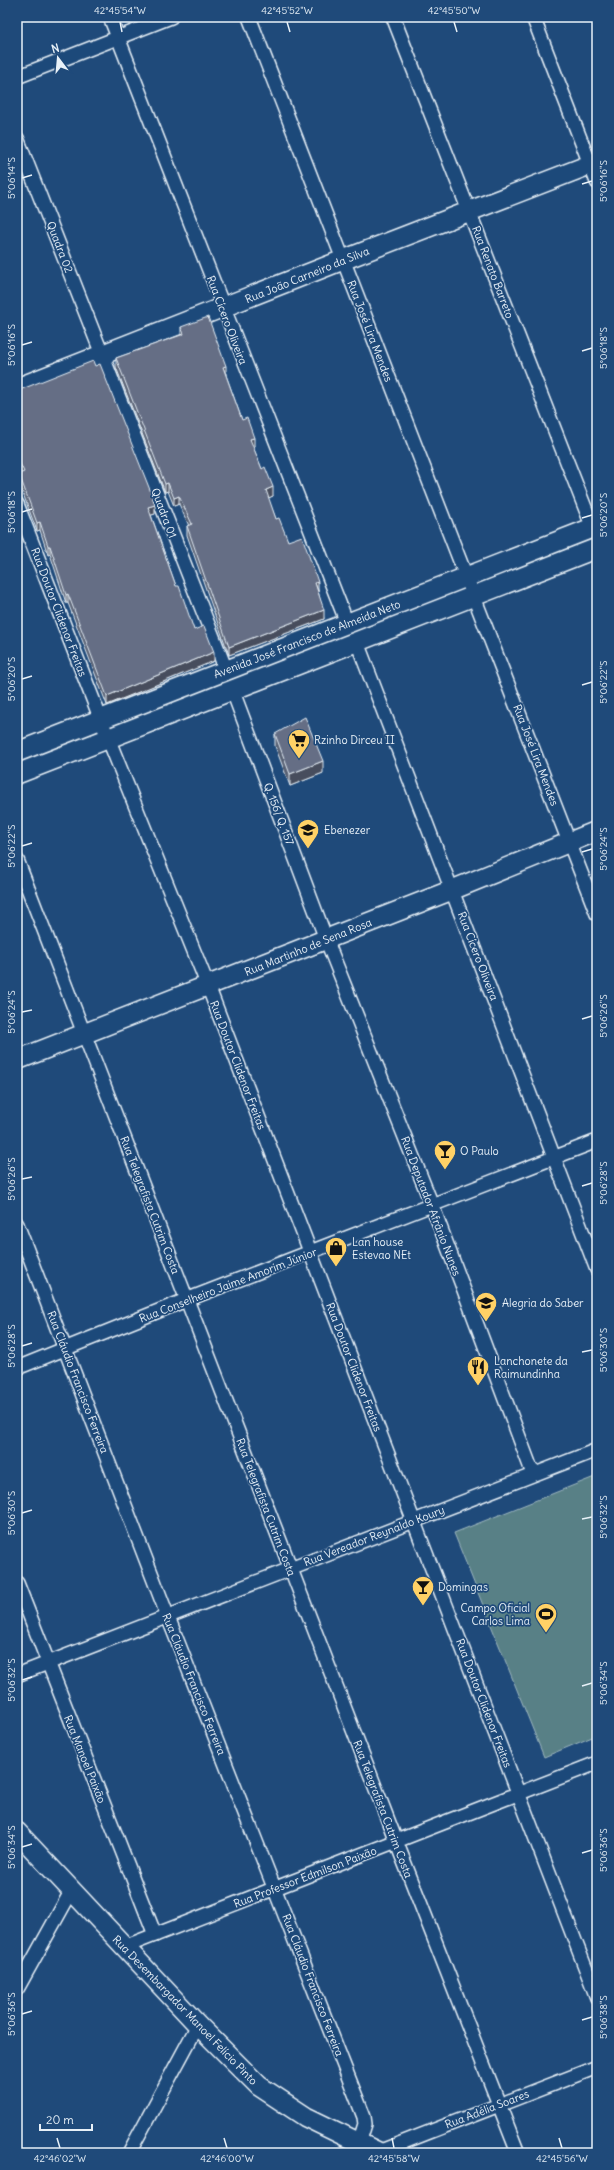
<svg xmlns="http://www.w3.org/2000/svg" width="614" height="2170" font-family="Delius,sans-serif">
<style>
.green{fill:#588086;stroke:#a0b8bf}
.lines{fill:none;stroke-linecap:round;stroke-linejoin:round}
.street-casing{stroke:#e8f1f8;stroke-width:16}
.secondary-casing{stroke:#e8f1f8;stroke-width:22}
.street{stroke:#1f4a7a;stroke-width:13}
.secondary{stroke:#1f4a7a;stroke-width:19}
.wall{fill:#575f72;stroke:#e8f1f8}
.shaded-wall{fill:#474d5d;stroke:#e8f1f8}
.building{fill:#656e85;stroke:#e8f1f8}
.ticks{fill:none;stroke:#e8f1f8;stroke-width:1.5}
.labels{text-anchor:middle;dominant-baseline:central;stroke-width:3.5;stroke-linejoin:round;paint-order:stroke}
.street-label{font-size:11px;fill:#e8f1f8;stroke:#1f4a7a}
.poi-label{font-size:11px;fill:#e8f1f8;stroke:#1f4a7a;text-anchor:start}
.neatline{fill:none;stroke:#e8f1f8;stroke-width:1.5}
.ticks-label{font-size:10px;text-anchor:middle;fill:#e8f1f8}
</style>
<rect width="100%" height="100%" fill="#1f4a7a"/>
<filter id="ink" filterUnits="userSpaceOnUse"><feTurbulence type="fractalNoise" baseFrequency=".025" numOctaves="2"/><feDisplacementMap in="SourceGraphic" scale="8" xChannelSelector="R" yChannelSelector="G"/><feConvolveMatrix kernelMatrix="1 2 1 2 8 2 1 2 1" color-interpolation-filters="sRGB"/></filter>
<g filter="url(#ink)">
<path class="green" d="M597,1476V1735L544,1757L454,1533Z"/>
<g class="lines">
<g class="street-casing">
<g id="street">
<path d="M110,17L347,623"/>
<path d="M249,17L597,914"/>
<path d="M393,17L593,528"/>
<path d="M533,17L597,182"/>
<path d="M17,77L171,17"/>
<path d="M17,138L226,670"/>
<path d="M17,504L108,738L208,986L597,1998"/>
<path d="M357,642L597,1270"/>
<path d="M232,689L326,939L432,1205L533,1474"/>
<path d="M17,860L396,1841L518,2153"/>
<path d="M17,1224L168,1617L364,2117L365,2124L359,2143"/>
<path d="M17,1368L186,1300L597,1141"/>
<path d="M17,1583L155,1935"/>
<path d="M17,1675L597,1450"/>
<path d="M124,1947L597,1763"/>
<path d="M17,1989L72,1890"/>
<path d="M378,2152L597,2067"/>
<path d="M129,2153L198,2025"/>
</g>
</g>
<g class="secondary-casing">
<g id="secondary">
<path d="M17,388L343,260L597,162"/>
<path d="M17,752L597,526"/>
<path d="M17,774L597,548"/>
<path d="M17,1060L452,890L597,831"/>
<path d="M17,1832L198,2025L259,2086L306,2117L380,2153"/>
</g>
</g>
<use href="#street" class="street"/>
<use href="#secondary" class="secondary"/>
</g>
<g class="wall">
<path d="M181,327L226,375L242,420L254,446L253,447L262,469L273,496L268,498L276,519L288,541L318,590L324,619L229,655L187,535V526H189L179,504L174,506L168,491L165,492L116,367V358L181,335Z"/>
<path d="M17,391L155,514L151,515L176,586L194,630L214,661L107,705L68,603H66L50,554L48,555L40,530L37,531L19,483V474H21L17,466Z"/>
<path d="M275,734L323,773L290,786L275,746Z"/>
</g>
<g class="shaded-wall">
<path d="M226,366V375L223,367Z"/>
<path d="M254,438V446L250,448V439Z"/>
<path d="M168,483V491L165,492V484Z"/>
<path d="M273,487V496L266,499V490Z"/>
<path d="M179,496V504L174,506V498Z"/>
<path d="M155,505V514L148,516V507Z"/>
<path d="M40,522V530L37,531V523Z"/>
<path d="M48,546H50V554L48,555Z"/>
<path d="M318,582V591L315,583Z"/>
<path d="M68,594V603H66V595Z"/>
<path d="M324,610V619L229,655V647Z"/>
<path d="M214,652V661L107,705V696Z"/>
<path d="M323,761V773L290,786V774Z"/>
</g>
<g class="building">
<path d="M208,317L226,366L223,367L242,420L247,418L254,438L250,439L262,469L265,467L273,487L266,490L276,519L279,518L288,541L302,536L318,582L315,583L324,610L229,647L187,526L192,524L179,496L174,498L168,483L165,484L116,358L184,334L181,327Z"/>
<path d="M93,361L95,366L100,364L150,490L155,505L148,507L176,586H179L194,630L204,626L214,652L107,696L68,594L66,595L50,546H48L40,522L37,523L19,474L24,472L17,457V391Z"/>
<path d="M305,717L323,761L290,774L275,734Z"/>
</g>
</g>
<path class="ticks" d="M120,22L122,32M287,22L290,32M454,22L457,32M22,178L32,175M582,184L592,181M22,345L32,342M582,351L592,348M22,512L32,509M582,518L592,515M22,679L32,676M582,685L592,682M22,846L32,843M582,852L592,849M22,1012L32,1010M582,1019L592,1016M22,1179L32,1177M582,1186L592,1183M22,1346L32,1343M582,1352L592,1350M22,1513L32,1510M582,1519L592,1517M22,1680L32,1677M582,1686L592,1683M22,1847L32,1844M582,1853L592,1850M22,2014L32,2011M582,2020L592,2017M57,2138L60,2148M224,2138L227,2148M392,2138L394,2148M559,2138L562,2148"/>
<defs>
<g id="supermarket-pin" transform="scale(1.15)"><path d="M0 17L-7.5 6A9.5 9.5 0 1 1 7.5 6Z" fill="#ffd166" stroke="#1f4a7a"/><path d="M-6-5.5h2.5l.6 2H6L4.5 2H-2.5L-4.4-4H-6ZM-1.5 3.2a1.3 1.3 0 1 0 .1 0ZM3 3.2a1.3 1.3 0 1 0 .1 0Z" fill="#111"/></g>
<g id="school-pin" transform="scale(1.15)"><path d="M0 17L-7.5 6A9.5 9.5 0 1 1 7.5 6Z" fill="#ffd166" stroke="#1f4a7a"/><path d="M0-5L7-2L0 1L-7-2ZM-4 1L0 2.5L4 1V4Q0 6-4 4Z" fill="#111"/></g>
<g id="bar-pin" transform="scale(1.15)"><path d="M0 17L-7.5 6A9.5 9.5 0 1 1 7.5 6Z" fill="#ffd166" stroke="#1f4a7a"/><path d="M-6-5H6L.8 .8V4.5H3.5V6h-7V4.5H-.8V.8Z" fill="#111"/></g>
<g id="shop-pin" transform="scale(1.15)"><path d="M0 17L-7.5 6A9.5 9.5 0 1 1 7.5 6Z" fill="#ffd166" stroke="#1f4a7a"/><path d="M-5-2.5h2.3a2.7 3.5 0 0 1 5.4 0H5L5.5 6h-11ZM-1.5-2.5h3a1.5 2.3 0 0 0-3 0Z" fill="#111"/></g>
<g id="restaurant-pin" transform="scale(1.15)"><path d="M0 17L-7.5 6A9.5 9.5 0 1 1 7.5 6Z" fill="#ffd166" stroke="#1f4a7a"/><path d="M-5-6h1v4h1v-4h1v4h1v-4h1v5L-1.5 .5V6h-2V.5L-5-1ZM5-6V6H3V1.5H1.5Q1.5-4 5-6Z" fill="#111"/></g>
<g id="stadium-pin" transform="scale(1.15)"><path d="M0 17L-7.5 6A9.5 9.5 0 1 1 7.5 6Z" fill="#ffd166" stroke="#1f4a7a"/><path d="M0-5a6.5 5 0 1 0 0 10a6.5 5 0 1 0 0-10ZM-3.5-1.8h7v3.6h-7Z" fill="#111"/></g>
</defs>
<g fill-rule="evenodd">
<use href="#supermarket-pin" x="299" y="740"/>
<use href="#school-pin" x="308" y="830"/>
<use href="#bar-pin" x="445" y="1151"/>
<use href="#shop-pin" x="336" y="1248"/>
<use href="#school-pin" x="486" y="1303"/>
<use href="#restaurant-pin" x="478" y="1367"/>
<use href="#bar-pin" x="423" y="1587"/>
<use href="#stadium-pin" x="546" y="1614"/>
</g>
<g class="labels">
<g class="street-label">
<text transform="translate(60 247) rotate(69)">Quadra 02</text>
<text transform="translate(493 272) rotate(69)">Rua Renato Barreto</text>
<text transform="translate(307 275) rotate(-22)">Rua João Carneiro da Silva</text>
<text transform="translate(227 320) rotate(69)">Rua Cícero Oliveira</text>
<text transform="translate(370 331) rotate(69)">Rua José Lira Mendes</text>
<text transform="translate(164 513) rotate(69)">Quadra 01</text>
<text transform="translate(59 612) rotate(69)">Rua Doutor Clidenor Freitas</text>
<text transform="translate(307 639) rotate(-21)">Avenida José Francisco de Almeida Neto</text>
<text transform="translate(536 755) rotate(69)">Rua José Lira Mendes</text>
<text transform="translate(279 814) rotate(69)">Q. 156/ Q. 157</text>
<text transform="translate(308 947) rotate(-22)">Rua Martinho de Sena Rosa</text>
<text transform="translate(478 956) rotate(69)">Rua Cícero Oliveira</text>
<text transform="translate(238 1065) rotate(69)">Rua Doutor Clidenor Freitas</text>
<text transform="translate(150 1205) rotate(69)">Rua Telegrafista Cutrim Costa</text>
<text transform="translate(431 1206) rotate(69)">Rua Deputador Afrânio Nunes</text>
<text transform="translate(228 1285) rotate(-21)">Rua Conselheiro Jaime Amorim Júnior</text>
<text transform="translate(354 1367) rotate(69)">Rua Doutor Clidenor Freitas</text>
<text transform="translate(78 1382) rotate(69)">Rua Cláudio Francisco Ferreira</text>
<text transform="translate(266 1507) rotate(69)">Rua Telegrafista Cutrim Costa</text>
<text transform="translate(374 1536) rotate(-21)">Rua Vereador Reynaldo Koury</text>
<text transform="translate(194 1684) rotate(68)">Rua Cláudio Francisco Ferreira</text>
<text transform="translate(484 1703) rotate(69)">Rua Doutor Clidenor Freitas</text>
<text transform="translate(85 1759) rotate(68)">Rua Manoel Paixão</text>
<text transform="translate(383 1809) rotate(69)">Rua Telegrafista Cutrim Costa</text>
<text transform="translate(305 1877) rotate(-21)">Rua Professor Edmilson Paixão</text>
<text transform="translate(313 1985) rotate(69)">Rua Cláudio Francisco Ferreira</text>
<text transform="translate(185 2010) rotate(46)">Rua Desembargador Manoel Felício Pinto</text>
<text transform="translate(487 2109) rotate(-21)">Rua Adélia Soares</text>
</g>
<g class="poi-label">
<text x="314" y="740">Rzinho Dirceu II</text>
<text x="324" y="830">Ebenezer</text>
<text x="460" y="1151">O Paulo</text>
<text x="352" y="1242">Lan house<tspan x="352" dy="13">Estevao NEt</tspan></text>
<text x="502" y="1303">Alegria do Saber</text>
<text x="494" y="1361">Lanchonete da<tspan x="494" dy="13">Raimundinha</tspan></text>
<text x="438" y="1587">Domingas</text>
<text x="530" y="1608" text-anchor="end">Campo Oficial<tspan x="530" dy="13">Carlos Lima</tspan></text>
</g>
</g>
<rect width="614" height="2170" fill="none" stroke="#1f4a7a" stroke-width="44"/>
<g transform="translate(58 58) rotate(344)" stroke="#1f4a7a" stroke-width="3" paint-order="stroke">
<path d="M0-3L7 15L0 10L-7 15Z" fill="#e8f1f8"/>
<text y="-6" font-size="11" font-weight="bold" text-anchor="middle" fill="#e8f1f8">N</text>
</g>
<path d="M40 2124v6h52v-6" fill="none" stroke="#e8f1f8" stroke-width="2"/>
<text x="46" y="2124" font-size="12" fill="#e8f1f8" stroke="#1f4a7a" stroke-width="3" paint-order="stroke">20 m</text>
<rect x="22" y="22" width="570" height="2126" class="neatline"/>
<g class="ticks-label">
<text x="120" y="14">42°45'54"W</text>
<text x="287" y="14">42°45'52"W</text>
<text x="454" y="14">42°45'50"W</text>
<text transform="translate(11 178) rotate(-90)" y="4">5°06'14"S</text>
<text transform="translate(603 181) rotate(-90)" y="4">5°06'16"S</text>
<text transform="translate(11 345) rotate(-90)" y="4">5°06'16"S</text>
<text transform="translate(603 348) rotate(-90)" y="4">5°06'18"S</text>
<text transform="translate(11 512) rotate(-90)" y="4">5°06'18"S</text>
<text transform="translate(603 515) rotate(-90)" y="4">5°06'20"S</text>
<text transform="translate(11 679) rotate(-90)" y="4">5°06'20"S</text>
<text transform="translate(603 682) rotate(-90)" y="4">5°06'22"S</text>
<text transform="translate(11 846) rotate(-90)" y="4">5°06'22"S</text>
<text transform="translate(603 849) rotate(-90)" y="4">5°06'24"S</text>
<text transform="translate(11 1012) rotate(-90)" y="4">5°06'24"S</text>
<text transform="translate(603 1016) rotate(-90)" y="4">5°06'26"S</text>
<text transform="translate(11 1179) rotate(-90)" y="4">5°06'26"S</text>
<text transform="translate(603 1183) rotate(-90)" y="4">5°06'28"S</text>
<text transform="translate(11 1346) rotate(-90)" y="4">5°06'28"S</text>
<text transform="translate(603 1350) rotate(-90)" y="4">5°06'30"S</text>
<text transform="translate(11 1513) rotate(-90)" y="4">5°06'30"S</text>
<text transform="translate(603 1517) rotate(-90)" y="4">5°06'32"S</text>
<text transform="translate(11 1680) rotate(-90)" y="4">5°06'32"S</text>
<text transform="translate(603 1683) rotate(-90)" y="4">5°06'34"S</text>
<text transform="translate(11 1847) rotate(-90)" y="4">5°06'34"S</text>
<text transform="translate(603 1850) rotate(-90)" y="4">5°06'36"S</text>
<text transform="translate(11 2014) rotate(-90)" y="4">5°06'36"S</text>
<text transform="translate(603 2017) rotate(-90)" y="4">5°06'38"S</text>
<text x="60" y="2162">42°46'02"W</text>
<text x="227" y="2162">42°46'00"W</text>
<text x="394" y="2162">42°45'58"W</text>
<text x="562" y="2162">42°45'56"W</text>
</g>
</svg>
